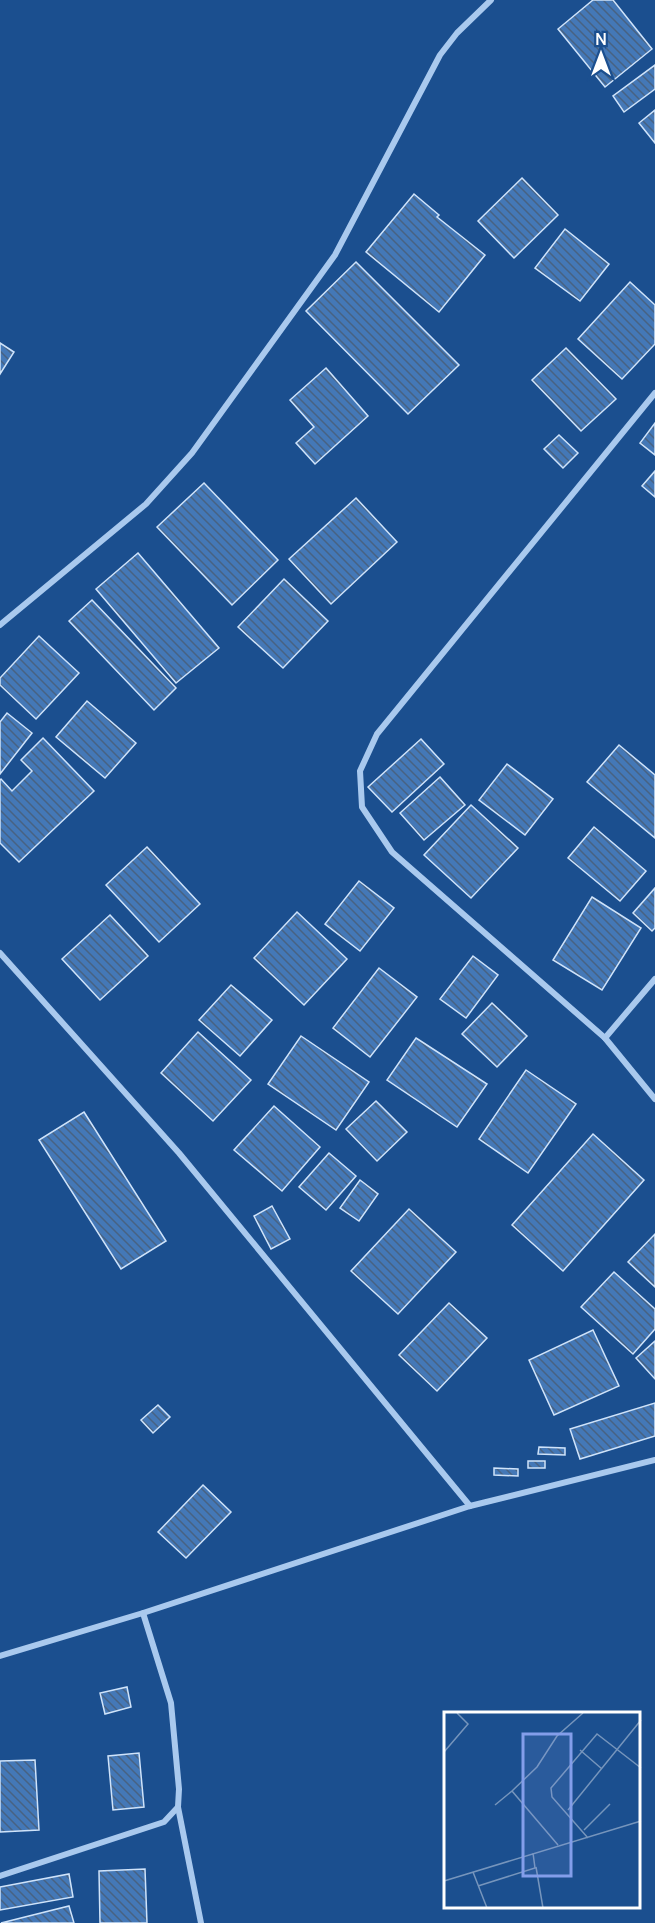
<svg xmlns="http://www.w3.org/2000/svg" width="655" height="1923" font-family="Manrope,sans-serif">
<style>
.building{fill:url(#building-back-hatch);stroke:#cfe3fa;stroke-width:1.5}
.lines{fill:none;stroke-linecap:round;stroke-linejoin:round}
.street{stroke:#a9c9ee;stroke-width:6}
.inset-road{fill:none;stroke:#7695bc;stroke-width:1.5}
.view{fill:#839eea;fill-opacity:0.15;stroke:#839eea;stroke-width:3}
.inset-edge{fill:none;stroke:#fff;stroke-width:3}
</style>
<defs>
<pattern id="building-back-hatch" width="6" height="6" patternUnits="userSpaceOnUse" patternTransform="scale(1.5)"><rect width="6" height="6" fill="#4478b7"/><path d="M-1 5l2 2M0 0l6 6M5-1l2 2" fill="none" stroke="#486282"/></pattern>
</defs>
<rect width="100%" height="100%" fill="#1b4f8f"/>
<g class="building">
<path d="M593,0H613L652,49L605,87L558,29Z"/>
<path d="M655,65V89L624,112L613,96Z"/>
<path d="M655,110V143L639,123Z"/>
<path d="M522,178L558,215L514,258L478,221Z"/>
<path d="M414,194L439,215L437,217L485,255L439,312L366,252Z"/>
<path d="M565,229L609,264L580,301L535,268Z"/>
<path d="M356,262L459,365L408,414L306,311Z"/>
<path d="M630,282L655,305V344L622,379L578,339Z"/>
<path d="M0,343L14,352L0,374Z"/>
<path d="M566,348L616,399L581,431L532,380Z"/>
<path d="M326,368L368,416L315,464L296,443L314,427L290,400Z"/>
<path d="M655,423V455L640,443Z"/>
<path d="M559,435L578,453L563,468L544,449Z"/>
<path d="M655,471V497L642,486Z"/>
<path d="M204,483L278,560L232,605L157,527Z"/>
<path d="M356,498L397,542L331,604L289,559Z"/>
<path d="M138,553L219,648L176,683L96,589Z"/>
<path d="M284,579L328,621L283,668L238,627Z"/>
<path d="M92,600L176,688L154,710L69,621Z"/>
<path d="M39,636L79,673L36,719L0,685V678Z"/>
<path d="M87,701L136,743L105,778L56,737Z"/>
<path d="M7,713L32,733L0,774V722Z"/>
<path d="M43,738L94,791L19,862L0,843V780L1,779L12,791L32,771L21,760Z"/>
<path d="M421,739L444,764L392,812L368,787Z"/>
<path d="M619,745L655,775V838L587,782Z"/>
<path d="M507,764L553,799L525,835L479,800Z"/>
<path d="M440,777L465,805L424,840L400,813Z"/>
<path d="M471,805L518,848L471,898L424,855Z"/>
<path d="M594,827L646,871L620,901L568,858Z"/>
<path d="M147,847L200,904L159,942L106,885Z"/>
<path d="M359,881L394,908L360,951L325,924Z"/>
<path d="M655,888V928L652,931L633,913Z"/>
<path d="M592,897L641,928L602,990L553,960Z"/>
<path d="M297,912L347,959L304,1005L254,958Z"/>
<path d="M110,915L148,956L100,1000L62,959Z"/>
<path d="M473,956L498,975L466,1018L440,999Z"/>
<path d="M379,968L417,997L370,1057L333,1028Z"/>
<path d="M231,985L272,1020L240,1056L199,1020Z"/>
<path d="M492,1003L527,1036L497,1067L462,1034Z"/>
<path d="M198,1032L251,1080L213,1121L161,1073Z"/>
<path d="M301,1036L369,1082L336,1130L268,1084Z"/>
<path d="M416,1038L487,1084L457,1127L387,1080Z"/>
<path d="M526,1070L576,1104L528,1173L479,1139Z"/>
<path d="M376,1101L407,1132L377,1161L346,1129Z"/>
<path d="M274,1106L320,1147L282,1191L234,1150Z"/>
<path d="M84,1112L166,1241L121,1269L39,1140Z"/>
<path d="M593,1134L644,1180L563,1271L512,1225Z"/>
<path d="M329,1153L356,1176L326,1210L299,1187Z"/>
<path d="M360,1180L378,1194L359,1221L340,1208Z"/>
<path d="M272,1206L290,1239L271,1249L254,1216Z"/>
<path d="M409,1209L456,1252L398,1314L351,1271Z"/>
<path d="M655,1234V1287L628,1262Z"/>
<path d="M614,1272L655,1309V1329L633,1354L581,1307Z"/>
<path d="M449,1303L487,1338L437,1391L399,1355Z"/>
<path d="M593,1330L619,1386L554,1415L529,1360Z"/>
<path d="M655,1341V1379L636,1358Z"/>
<path d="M655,1403V1436L580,1459L570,1429Z"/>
<path d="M158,1405L170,1417L153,1433L141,1420Z"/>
<path d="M539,1447L565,1448V1455L538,1454Z"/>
<rect x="528" y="1461" width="17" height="7"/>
<path d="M494,1468L518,1469V1476L494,1475Z"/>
<path d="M203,1485L231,1512L186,1558L158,1532Z"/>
<path d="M127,1687L131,1707L105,1714L100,1693Z"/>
<path d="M139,1753L144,1807L113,1810L108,1756Z"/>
<path d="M35,1760L39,1830L0,1832V1761Z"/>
<path d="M145,1869L147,1923H100L99,1871Z"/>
<path d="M69,1874L73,1897L0,1910V1887Z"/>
<path d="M69,1906L74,1923H1Z"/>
</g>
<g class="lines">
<g class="street">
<path d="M655,393L377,734L360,771L362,807L392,852L605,1038L655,1099"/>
<path d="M0,625L146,504L192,453L335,255L440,55L457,33L491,0"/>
<path d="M0,953L179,1153L470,1506"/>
<path d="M605,1038L655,979"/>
<path d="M0,1656L143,1613L470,1506L655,1460"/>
<path d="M178,1807L201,1923"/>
<path d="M0,1876L164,1822L178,1807L179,1789L171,1703L143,1613"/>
</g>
</g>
<g transform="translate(444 1712)">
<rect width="196" height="196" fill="#1b4f8f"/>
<path class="inset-road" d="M136,38L158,57M0,40L24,12L13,1M51,93L68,79M124,98L197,8M140,118L166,92M144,126L108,85L107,76L153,22L197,56M114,133L68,79L93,55L113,24L139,1M92,155L99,196M29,160L43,196M0,169L197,109M34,174L91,156L89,141"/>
<path class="view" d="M79,22H127V164H79Z"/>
<rect width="196" height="196" class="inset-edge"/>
</g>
<g transform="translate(601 54)" stroke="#1b4f8f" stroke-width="4.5" paint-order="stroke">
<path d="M0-4.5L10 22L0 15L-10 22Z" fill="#ffffff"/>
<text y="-9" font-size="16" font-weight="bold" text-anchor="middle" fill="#ffffff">N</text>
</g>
</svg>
